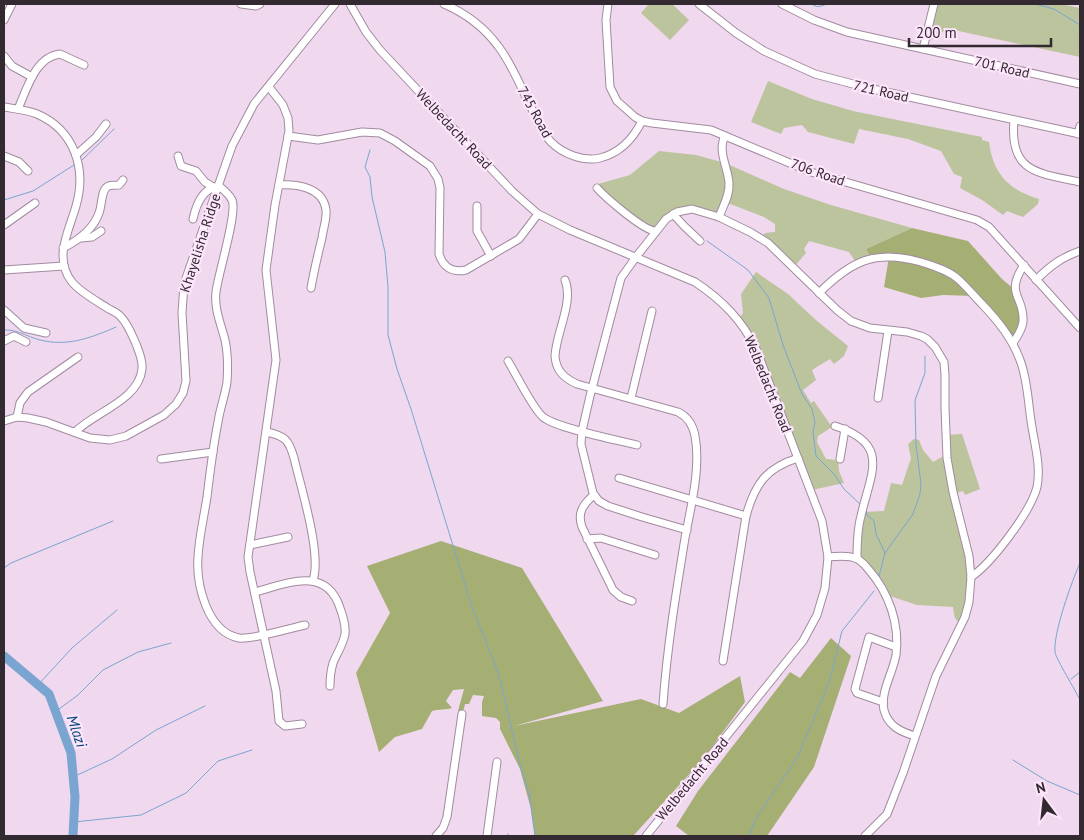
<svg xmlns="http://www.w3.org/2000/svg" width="1084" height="840" font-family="'PT Sans',sans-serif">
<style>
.green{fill:#bcc49e}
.forest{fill:#a5af74}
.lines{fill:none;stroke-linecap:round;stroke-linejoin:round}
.stream{stroke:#7aa5d1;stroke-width:1}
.river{stroke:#7aa5d1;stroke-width:9}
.minor-casing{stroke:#a18b9f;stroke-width:9}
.minor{stroke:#fff;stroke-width:7}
.labels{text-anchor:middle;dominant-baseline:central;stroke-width:4.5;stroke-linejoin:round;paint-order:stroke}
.street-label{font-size:14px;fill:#322931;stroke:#fde5fb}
.water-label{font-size:15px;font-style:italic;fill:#00467d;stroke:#fde5fb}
</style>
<rect width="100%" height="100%" fill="#f0d8ee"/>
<g class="green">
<path d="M649,4H672L689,20L670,40L641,13Z"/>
<path d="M933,4H1060L1080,8V57L949,29L948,33L944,31L929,41H925Z"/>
<path d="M768,81L812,99L853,111L982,137V140L989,142C993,174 1009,190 1039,199L1038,204L1023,217L1007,211L1003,215L982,200L960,188L962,177L954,174L941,151L908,139L859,129L854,144L808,132L802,125L784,128L781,134L751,122Z"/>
<path d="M659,151L696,155L725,163L784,189L831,205L912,228L866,249L871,258L857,264L849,252L809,241L804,249L806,253L794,267L761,238L765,233L775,232V224L764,217L725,202L719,217L687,209L652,231L598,188V184L630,175Z"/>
<path d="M756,272L788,294L817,321L848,346L844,356L834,364L830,359L812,370L816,380L803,390L811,403L814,401L832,427L818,436L817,442L826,459L838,460L839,471L844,483L812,490L764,367L738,319L743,313L741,294Z"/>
<path d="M962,434L980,489L965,495L963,491L954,494L972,577L962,624C954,621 954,614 953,607L917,605L887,595L860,561L859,528L863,512L884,511L891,483L902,485L911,458L908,444L914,439L919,440L923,450L933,462L947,454L946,435Z"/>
</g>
<g class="forest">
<path d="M912,228L968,241L1002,279L1015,290L1022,314L1021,329L1014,337H1010L975,296L943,295L921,298L884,287L889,257L871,258L866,249Z"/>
<path d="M441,541L522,568L603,701L514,726L641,699L679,713L740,676L745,702L703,759L633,836H535L531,809L520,769L500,729V722L496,718L482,716V702L484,696L473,695L469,704H465L463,712L458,711L464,689L453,690L446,701L452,708C447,710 438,709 432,711L422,729L395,737L379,752L356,673L390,613L367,566Z"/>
<path d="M831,638L851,656L814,767L767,836H689L676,826L698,791L790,672L800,678Z"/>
</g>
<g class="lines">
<g class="stream">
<path d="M1035,4L1054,9L1080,25"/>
<path d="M813,5C818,8 821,6 827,4"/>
<path d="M370,150L365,167L370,177L372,197L385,252L388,287V335L397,369L411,409L471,604L499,675L521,769L529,793L535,836"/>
<path d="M81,161L114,129"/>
<path d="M4,200L33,191L74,165"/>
<path d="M707,241L748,270L769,298L783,345L802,394L812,409L815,422L813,432L816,456L834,474L844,489L860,504"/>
<path d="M4,330C19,329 30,339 45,341C70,346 93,337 116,327"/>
<path d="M866,510L867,515L874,521L876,534L885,553L879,576"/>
<path d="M885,553L913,514L920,494L921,484L916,445L915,400L925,373V356"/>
<path d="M1080,563C1072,581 1053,633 1055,652C1056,659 1076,691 1080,700"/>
<path d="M4,568L11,563L113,521"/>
<path d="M1071,679L1080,672"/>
<path d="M38,685L72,648L117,610"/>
<path d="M55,712L78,695L103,670L138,652L171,643"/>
<path d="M1013,760L1047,781L1080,795"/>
<path d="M73,777L112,759L156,730L205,706"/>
<path d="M74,822L141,815L186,793L218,761L252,750"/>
<path d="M508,834L509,836"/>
<path d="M749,836L755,820L797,758L829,683L842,631L874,591"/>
</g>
<path class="river" d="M4,656L49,694L71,753L75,797L73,836"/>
<g class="minor-casing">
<g id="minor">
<path d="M241,4L256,6L260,4"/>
<path d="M350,4L366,32L380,50L512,191L538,214L570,230L695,282C722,300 742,320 756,349L822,521L828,557L825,588L817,615L803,641L646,836"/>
<path d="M444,4C465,13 484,27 498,46C513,65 522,91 534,113C539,123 543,134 551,142C563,154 584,162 600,158C620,153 633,139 642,121"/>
<path d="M608,4L606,20L610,87L617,101L635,117L642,121L652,123L711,130L811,172L977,220L989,227L1080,328"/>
<path d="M699,4L736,33L764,51L815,74L868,88L1080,134"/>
<path d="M782,4L814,20L847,32L1080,84"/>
<path d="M4,20L12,4"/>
<path d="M923,49L934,4"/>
<path d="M4,56L12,66L32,77"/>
<path d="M269,87L283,105L288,118L289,131L275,205L266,270L276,360L248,557L250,572L276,691L279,721L285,726L302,724"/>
<path d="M4,107C15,109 27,110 37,114C74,130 87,168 76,206C69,231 53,258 72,282C81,293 97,301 109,309C113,311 118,313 121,317C128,324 132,335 136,344C139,352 143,360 142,369C139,400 95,412 75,432"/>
<path d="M18,109C27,89 35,57 60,54L84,65"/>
<path d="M1014,120C1009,173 1038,173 1080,182"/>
<path d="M1078,134L1080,126"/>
<path d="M288,136L318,140L362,132L380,133L395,141L430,166L438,179L440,188L439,254C443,267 452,273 466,270L519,239L538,214"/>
<path d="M76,155L96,137L106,124"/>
<path d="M4,156L19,162L28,171"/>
<path d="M178,156L181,166L196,171L205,182L213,187"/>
<path d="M279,185C297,184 323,187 326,210C327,219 323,229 322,238C318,254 314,271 311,288"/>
<path d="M597,188C606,198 643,230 655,231"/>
<path d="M477,206V231L491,256"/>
<path d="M673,214L684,226L700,241"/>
<path d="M719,217C723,206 730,195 729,183C728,167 717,151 725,136"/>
<path d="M193,219C196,205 203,188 219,186C224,190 229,194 232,200C238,212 218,274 216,292C214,309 221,324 225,340C228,354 228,368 227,382C225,396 220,408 218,422C213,447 210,472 207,497C204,517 199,537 198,557C196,584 207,632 239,638C252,640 291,628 305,625"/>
<path d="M4,225L35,203"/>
<path d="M81,238L92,237L101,231"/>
<path d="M63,248C79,240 93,230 99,213C102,206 101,191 107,187C110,184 115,186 119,185L123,180"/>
<path d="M4,270L64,266"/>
<path d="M565,280C574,302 556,333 555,356C556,371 564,378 577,384L678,412C688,417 693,425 695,436C701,468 691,506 685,538C676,593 667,648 663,704"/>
<path d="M1036,280C1050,266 1062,257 1080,251"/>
<path d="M819,293C851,261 875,249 921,262C933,266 948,270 958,279C967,287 974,296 982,304C998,321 1012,338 1020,360C1028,380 1028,405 1032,427C1035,446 1041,467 1037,487C1031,511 992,563 971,577"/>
<path d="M4,310L24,328L46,333"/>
<path d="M4,341L14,336L26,342"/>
<path d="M1013,343C1017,337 1022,330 1023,322C1025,296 1004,295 1024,265"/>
<path d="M508,361C516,374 533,409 543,417C556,428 617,440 637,445"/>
<path d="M631,398L652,311"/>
<path d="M878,398L888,331"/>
<path d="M17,417L20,403L28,392L78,357"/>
<path d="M4,421L17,417L28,418L46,422L90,438L110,440L126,436L164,415L176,404L183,393L186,381L182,313L184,284L232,146L254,104L335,4"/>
<path d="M835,426C892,444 870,474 861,516C857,530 857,545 857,559"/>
<path d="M267,432C285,436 289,440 294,458C301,488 322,554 313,580"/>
<path d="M161,459L213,452"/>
<path d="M840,459L845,429"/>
<path d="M619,478L746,516"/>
<path d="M594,495C583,504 577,513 582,527L613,590L621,597L632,601"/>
<path d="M687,530L642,517L608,506L599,501L593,493L581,444L582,431L590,396L621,278L636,257L666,219L677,212L692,209L719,217L750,232L768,243L837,310L851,321L870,328L907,332L921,336L927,339L935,347L944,362L945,375V408L947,458L953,492L969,556L971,577L969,602L965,617L936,676L903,773L887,814L865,836"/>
<path d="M587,539L601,538L655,555"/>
<path d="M250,545L288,537"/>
<path d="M828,557C837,556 849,555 858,559C862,562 866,566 869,570C889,593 900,624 896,655C893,673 880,692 884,710C888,726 901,732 915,736"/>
<path d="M255,592C286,584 326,565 340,608C343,616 346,625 345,634C343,645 337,653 333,663C331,670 330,678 330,686"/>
<path d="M723,661L746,516C755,484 766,468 798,458"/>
<path d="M883,702L857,693L855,689L869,637L896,647"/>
<path d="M436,836L443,828L447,817L462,714"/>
<path d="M487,836L497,762"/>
</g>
</g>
<use href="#minor" class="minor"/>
</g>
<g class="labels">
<g class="street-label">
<text transform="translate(1002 67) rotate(13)">701 Road</text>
<text transform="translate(881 91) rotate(13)">721 Road</text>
<text transform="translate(535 112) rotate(61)">745 Road</text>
<text transform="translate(454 129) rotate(47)">Welbedacht Road</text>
<text transform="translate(818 172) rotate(19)">706 Road</text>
<text transform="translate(200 243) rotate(-72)">Khayelisha Ridge</text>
<text transform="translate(768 384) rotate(68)">Welbedacht Road</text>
<text transform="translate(692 779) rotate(-50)">Welbedacht Road</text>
</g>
<g class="water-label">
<text transform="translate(77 731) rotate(71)">Mlazi</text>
</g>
</g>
<rect width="1084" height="840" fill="none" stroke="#322931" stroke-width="10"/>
<g transform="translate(1044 800) rotate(345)" stroke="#fde5fb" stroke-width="4" paint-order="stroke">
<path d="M0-4L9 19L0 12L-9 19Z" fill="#322931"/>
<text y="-8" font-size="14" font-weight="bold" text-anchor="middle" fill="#322931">N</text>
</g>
<path d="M909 38v8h142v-8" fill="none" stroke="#322931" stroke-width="2.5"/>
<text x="916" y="38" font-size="15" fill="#322931" stroke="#fde5fb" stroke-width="4" paint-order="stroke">200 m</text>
</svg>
